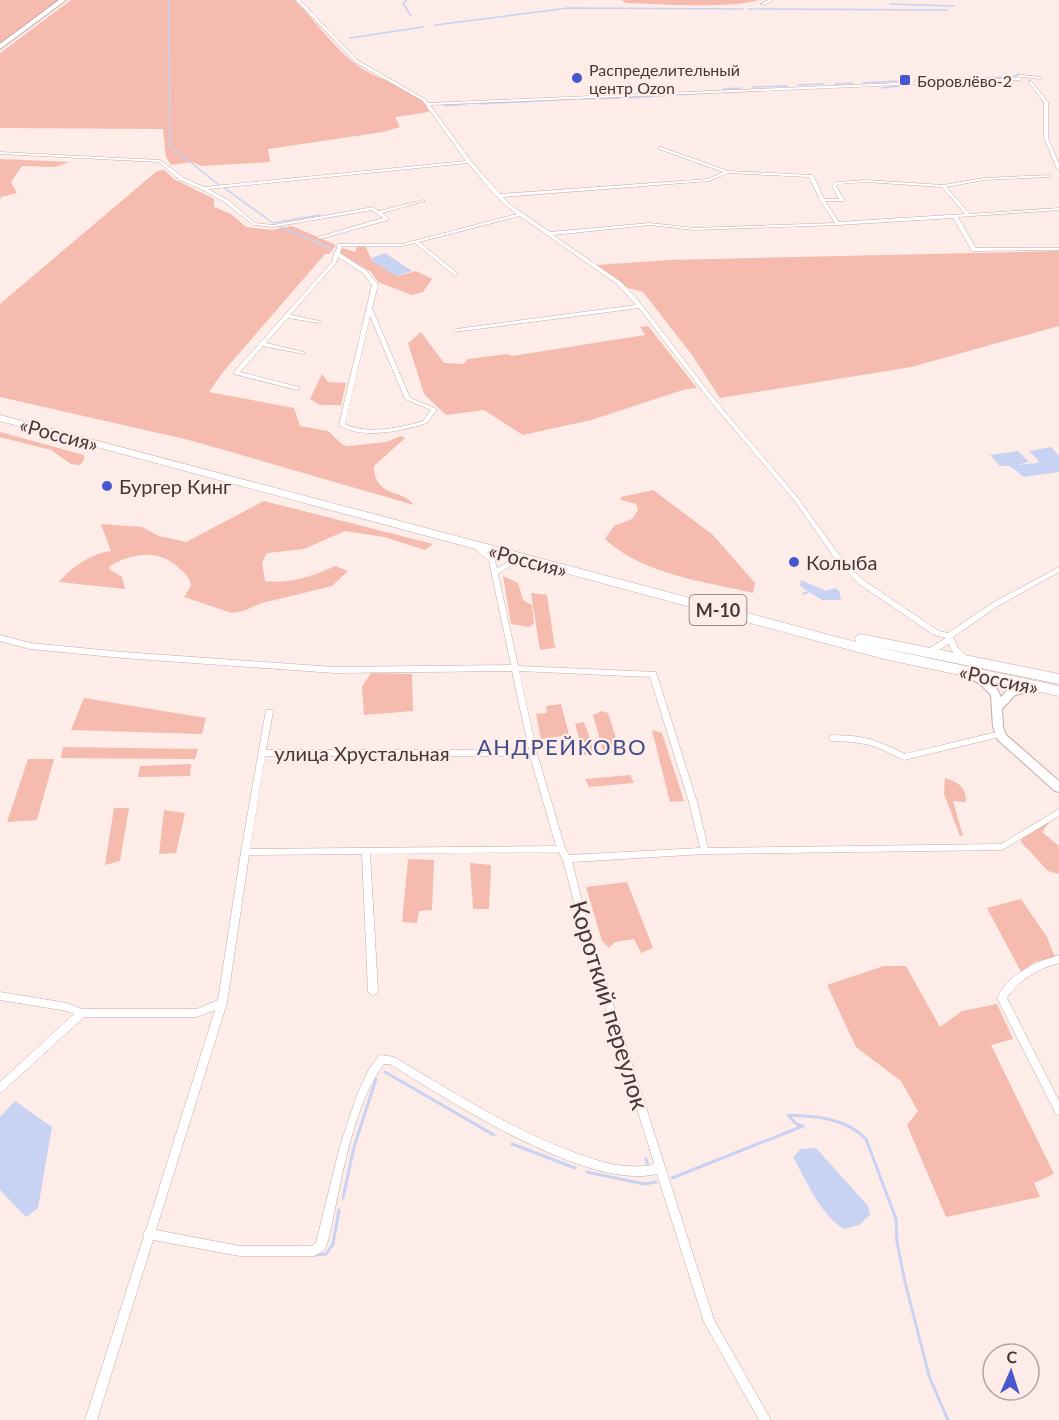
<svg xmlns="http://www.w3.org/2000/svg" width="1059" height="1420" font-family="Lato,sans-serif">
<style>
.green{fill:#f4bbae}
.water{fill:#c8d2f3}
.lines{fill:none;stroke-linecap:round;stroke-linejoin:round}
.stream-far2{stroke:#c8d2f3;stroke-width:1.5}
.stream-far1{stroke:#c8d2f3;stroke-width:2}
.stream{stroke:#c8d2f3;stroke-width:3}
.minor-casing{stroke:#c6aba5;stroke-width:1}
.tertiary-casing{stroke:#c6aba5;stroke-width:2}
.primary-casing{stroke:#c6aba5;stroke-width:2}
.trunk-casing{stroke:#c6aba5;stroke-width:1}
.minor{fill:#fff;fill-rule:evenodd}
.tertiary{fill:#fff;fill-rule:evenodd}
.primary{fill:#fff;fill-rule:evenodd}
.trunk{fill:#fff;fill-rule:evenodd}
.poi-dot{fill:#4857cb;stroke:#feece8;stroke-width:2}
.labels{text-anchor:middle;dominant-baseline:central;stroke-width:4.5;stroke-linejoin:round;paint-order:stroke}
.far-poi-label{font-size:16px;fill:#453937;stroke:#feece8;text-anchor:start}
.shield{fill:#feece8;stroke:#7c6f6c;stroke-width:1.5}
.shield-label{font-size:18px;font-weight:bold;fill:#453937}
.street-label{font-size:20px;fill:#453937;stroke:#feece8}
.poi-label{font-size:20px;fill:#453937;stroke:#feece8;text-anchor:start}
.quarter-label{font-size:22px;letter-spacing:1.5px;fill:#414e8a;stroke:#feece8}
.near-street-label{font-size:24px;fill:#453937;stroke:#feece8}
</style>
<rect width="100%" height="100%" fill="#feece8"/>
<g class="green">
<path d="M0,0H60L0,43Z"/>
<path d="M71,0H294C318,23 338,55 368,72C385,82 423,91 429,112L395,117L400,127L383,132L268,149L270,162L202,166L192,162L171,165L166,157L163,129L0,128V53Z"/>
<path d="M622,0H758C731,9 658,4 626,3Z"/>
<path d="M0,159L69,162L55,167L22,166L11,182L17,193L1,197L0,200Z"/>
<path d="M164,170L174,179L214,199V207L231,214L246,227L272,230L292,226L336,245L329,254H325L223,372L209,392L294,408L300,426L328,431L343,445L349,446L386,442L401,436L405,438L374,466C374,498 402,488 414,505L189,440L0,397V304L157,171Z"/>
<path d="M357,247H366L372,261L398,276L416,271L432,279L423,292L412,295L378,282L371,272L338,252L343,248L355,252Z"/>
<path d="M1059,251V326L911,367L720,398L692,355L643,292L628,288L597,265L670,260Z"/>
<path d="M648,326L697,388L686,389L591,420L523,435L484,410L446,415L424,394L408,343L421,332L444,363L463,364L468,359L507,354L512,356L645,335L640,327Z"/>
<path d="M322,374L328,382L346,383L341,405H320L310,399Z"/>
<path d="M0,432L84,455V460L80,465L71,464L51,450L0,437Z"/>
<path d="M653,490L713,535L755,583L753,593C703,581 644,575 605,539L614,526L632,519L638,510L636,504L621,500V497Z"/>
<path d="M264,501L433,544L425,550L384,537L345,531L304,549L267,553L262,562L265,581C290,584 313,576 335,566L348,571L332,586L262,603L243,611L232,613L184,597L191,586C190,579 187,575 181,570C161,549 134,552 110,566L109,569L122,577L125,589L59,582C73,566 90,554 111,551L101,524L142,527L159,536L186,542Z"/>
<path d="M503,576L518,583L523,600L532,605L534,623L530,627L511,624Z"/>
<path d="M531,593L547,595L555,648L540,650Z"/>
<path d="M371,673L412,674L413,711L364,715L362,686Z"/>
<path d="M84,698L206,718L202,734L71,730Z"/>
<path d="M561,704L569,735L541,739L536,714L547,713L546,706Z"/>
<path d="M602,711L608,713L620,751L604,754L593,715Z"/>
<path d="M584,722L595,752L584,755L575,724Z"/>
<path d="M652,730L662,733L684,801L670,802Z"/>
<path d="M63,747L198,749L195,759L61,758Z"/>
<path d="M28,759H54L37,820L7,822Z"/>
<path d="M191,764L190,776L138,777L140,766Z"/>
<path d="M630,775L634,783L589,787L585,779Z"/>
<path d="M945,778C959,783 966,786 966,802L953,801L963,836H960L944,794Z"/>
<path d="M114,808H129L120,861L105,865Z"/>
<path d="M164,810L185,813L176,853L159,854Z"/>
<path d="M1050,821L1042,832L1059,846V874L1048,871L1021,842L1022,838Z"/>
<path d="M408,859L434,860L432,910L419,911L417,923L402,922Z"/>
<path d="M470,863L491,865L489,909H473Z"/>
<path d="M627,882L653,948L641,953L634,939L615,942L609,948L602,941L586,887Z"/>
<path d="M1021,899L1047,937L1055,957L1035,962L1021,972L987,908Z"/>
<path d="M884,966H906L940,1027L962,1011L997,1004L1013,1039L991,1045L1054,1174L1034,1183L1040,1197L946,1217L907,1125L918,1111L901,1081L856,1047L827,985Z"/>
</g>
<g class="water">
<path d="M385,253L412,271L397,276L372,261V258Z"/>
<path d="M1051,447L1059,456V472L1024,477L1010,466H1000L990,455L1018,451L1029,462L1016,465L1037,463L1039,461L1029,451Z"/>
<path d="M801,580L826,591L835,588L839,591L841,600H822L800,586Z"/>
<path d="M15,1101L52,1127L38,1208L26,1217L0,1190V1117Z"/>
<path d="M816,1148L868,1206L870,1215L859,1225L844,1229C820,1214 807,1182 793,1157L801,1149Z"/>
</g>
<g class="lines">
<g class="stream-far2">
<path d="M169,0L170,146L219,185"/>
<path d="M407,0L403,3L411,16"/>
<path d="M890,4L954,6"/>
<path d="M748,9L947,10"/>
<path d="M435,25L568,8L743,9"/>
<path d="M350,38L423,27"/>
<path d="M1012,77L1019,74"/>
<path d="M972,78L1008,77"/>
<path d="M915,80L961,79"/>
<path d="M963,82L981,83"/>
<path d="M863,83L898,81"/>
<path d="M835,84L852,83"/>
<path d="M798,85L824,84"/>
<path d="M752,87L787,86"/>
<path d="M882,88L908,85"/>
<path d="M723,89L741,88"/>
<path d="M725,93L734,92"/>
<path d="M627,98L705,93"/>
<path d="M579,99L620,98"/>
<path d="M479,104L574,99"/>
<path d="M445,106L466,104"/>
<path d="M223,187L273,223L320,215"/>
<path d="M278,226L330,248"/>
</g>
<path class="stream-far1" d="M803,594L808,592"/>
<g class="stream">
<path d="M385,1072L494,1135"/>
<path d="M512,1144L575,1168"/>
<path d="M646,1159L648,1166"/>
<path d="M587,1172L644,1184L656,1182"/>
<path d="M672,1178L803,1126L796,1124L788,1115C816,1116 846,1118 866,1139L896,1219L897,1242L905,1282L929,1376L948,1420"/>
<path d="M343,1198L354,1147L376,1079"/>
<path d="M313,1255L326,1254L333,1244L339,1210"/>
</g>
<g class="minor-casing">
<g id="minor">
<path d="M296,0H300L357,60L425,99L428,103L1016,78L1021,75L1041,77L1042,78L1040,79L1022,77L1020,78L1022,80L1020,81L1018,80L430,105L471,161L500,194L708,179L723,172L659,149V147H661L728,171L813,175L824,199H839L832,186L837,182L866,180L943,185L984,178L1050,175V177H1048L984,180L946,187L970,214L1059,208V210L958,217L976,248H1059V250L972,251L953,218L838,225L694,230L650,225L553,235L621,282L635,296L715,400L798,498L842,559L863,580L939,631L948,633L994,602L1059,567V572L998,606L953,637L958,648L968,657L969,659L968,661H962L952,651L949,644L932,654H926L925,652L926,650L946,638L934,635L859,584L838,563L794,500L711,402L639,308L454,332L453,331L456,329L636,305L617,284L520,216L419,242L457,273L458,274L455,276L415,243L402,246H342L340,253L367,271L378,285L372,308L410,398L437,409L427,423C403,431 361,440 339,425L372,285L363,273L338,257L336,263L290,315L320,321V323L288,318L266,343L304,352V354L263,346L240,372L299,387V389L297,390L234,374V372L332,262L334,254L333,252L336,251L338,244H402L517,214C497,200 484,182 468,163L208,189L228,200L255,223L273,225L373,207L379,211L423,200L425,201L382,213L388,218V220L320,239L318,238V237L383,218L372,210L273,227L254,225L224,202L201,189L180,180L159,162L0,154V152L160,160L184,178L204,187L466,161L423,101L355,62ZM728,173L809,177L820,200L835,223L694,228L650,223L550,232L509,204L503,197L709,181ZM866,182L942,187L965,214L839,222L825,201H844V200L836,186L838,184ZM370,316L405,399L431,410L423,421C400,428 368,435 345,424Z"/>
<path d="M768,0H773L764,5L761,4Z"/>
<path d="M1029,81H1031L1048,102V138L1059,164V170L1057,169L1044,138V102L1029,83Z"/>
<path d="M475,545H479L494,558L497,568C508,562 520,555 531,561L528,563L513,564L498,574L518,666L656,672L697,802L708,848L1001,844L1059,809V816L1002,850L705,854L572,862L589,929L714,1320L771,1420H759L704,1322L657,1174C587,1191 450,1101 390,1064H384C357,1099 344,1165 335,1209C332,1222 330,1237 325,1250L314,1256H240L153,1240L97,1420H85L144,1236L143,1234L146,1230L215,1010L197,1017H84L3,1091L0,1093V1082L74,1014L67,1011L0,1000V992L67,1003L82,1009H197L218,1000L241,852L266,710H272L273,712L266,750H529L512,671L334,673L123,658L30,649L0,641V635L30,643L123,652L334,667L511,665L489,561L475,549L474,547ZM519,671L650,677L689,802L700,848L569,855L565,848L537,753ZM265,756H530L556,846L250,849ZM559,852L563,860L581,929L654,1163L652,1165C645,1166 637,1167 629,1166C612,1166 593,1159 576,1153C512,1130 453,1092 394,1057L382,1055L379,1056L369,1069L358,1092L340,1146L316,1243L312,1246H240L156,1230L227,1003L249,855L362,854L368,991L370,994L373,995L376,994L378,991L370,854Z"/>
<path d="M1001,731L1004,732L1005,734L1004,736L904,760L883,750L870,745L853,742L833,741L830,740L829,738L830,736L833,735L853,736L870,739L888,746L905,754Z"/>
<path d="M1059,955V963C1037,969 1020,979 1007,998L1059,1101V1116L1056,1114L997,998C1010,973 1033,963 1059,955Z"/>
</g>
</g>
<g class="tertiary-casing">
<path id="tertiary" d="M969,669C984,675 995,682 1001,697L1008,689L1036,683L1040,684L1041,687L1040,690L1015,695L1002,709L1003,727L1006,735L1059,781V792L1055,791L998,740L993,727L991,695L979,683L965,676L964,673Z"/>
</g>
<g class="primary-casing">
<path id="primary" d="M59,0H66L0,49V44Z"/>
</g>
<g class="trunk-casing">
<path id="trunk" d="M0,415L856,642L855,639L856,636L861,634L1059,674V684L867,645L1059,686V696L884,659L0,421Z"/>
</g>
<use href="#minor" class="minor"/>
<use href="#tertiary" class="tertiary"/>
<use href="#primary" class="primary"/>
<use href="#trunk" class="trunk"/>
</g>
<g class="poi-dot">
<circle cx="577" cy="78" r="6"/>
<rect x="899" y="74" width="12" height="12" rx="3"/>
<circle cx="107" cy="486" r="6"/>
<circle cx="794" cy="562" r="6"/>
</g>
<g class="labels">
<g class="far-poi-label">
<text x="589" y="69">Распределительный<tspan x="589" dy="18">центр Ozon</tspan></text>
<text x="917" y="80">Боровлёво-2</text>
</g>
<rect class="shield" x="689.5" y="595" width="57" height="30" rx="4.5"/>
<g class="shield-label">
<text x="718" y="610">М-10</text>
</g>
<g class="street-label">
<text transform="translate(59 434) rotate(15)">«Россия»</text>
<text transform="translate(528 560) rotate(15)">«Россия»</text>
<text transform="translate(999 679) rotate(12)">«Россия»</text>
<text x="362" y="753">улица Хрустальная</text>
</g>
<g class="poi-label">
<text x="119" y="486">Бургер Кинг</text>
<text x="806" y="562">Колыба</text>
</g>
<g class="quarter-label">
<text x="562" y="746">АНДРЕЙКОВО</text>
</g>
<g class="near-street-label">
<text transform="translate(610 1005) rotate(73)">Короткий переулок</text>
</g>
</g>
<g transform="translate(1011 1372) rotate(3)"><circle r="28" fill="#feece8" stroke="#b4a4a1" stroke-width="1.5"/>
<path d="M0-4.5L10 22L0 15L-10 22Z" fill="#4857cb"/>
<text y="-9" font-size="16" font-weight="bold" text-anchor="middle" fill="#453937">С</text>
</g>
</svg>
